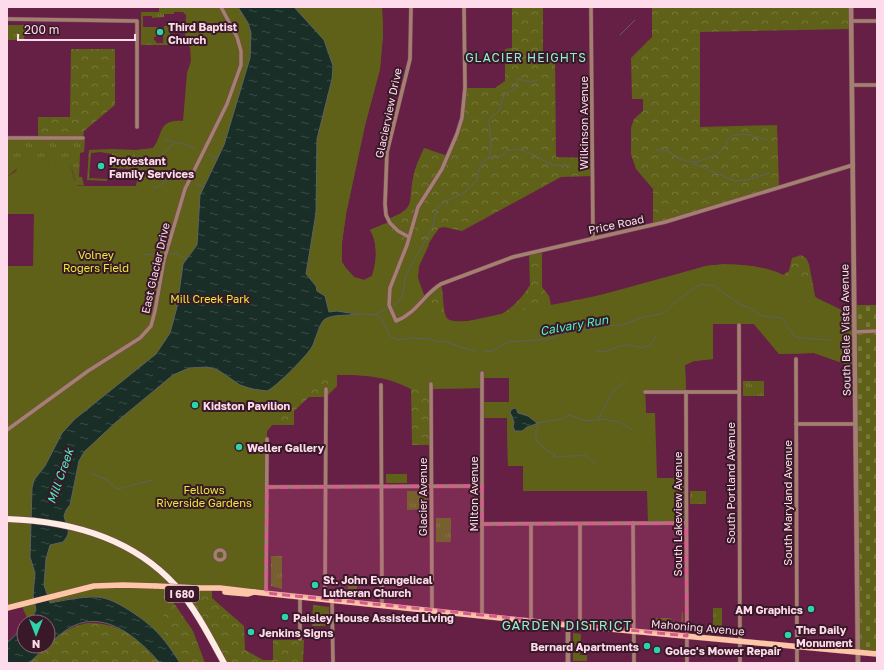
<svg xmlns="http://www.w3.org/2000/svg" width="884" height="670" font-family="'Golos Text',sans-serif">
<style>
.grass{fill:url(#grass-tufts)}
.forest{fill:url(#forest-crowns)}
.cemetery{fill:url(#cemetery-stones)}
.green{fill:#5f6118}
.water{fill:url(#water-ripples);stroke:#5d6262}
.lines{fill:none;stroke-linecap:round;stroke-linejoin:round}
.stream{stroke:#5d6262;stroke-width:1}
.minor-casing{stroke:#814263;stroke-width:4.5}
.tertiary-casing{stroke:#814263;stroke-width:5.5}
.primary-casing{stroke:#814263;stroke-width:6}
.motorway-casing{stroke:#814263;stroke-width:7}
.minor{stroke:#a2816e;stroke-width:3.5}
.tertiary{stroke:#a2816e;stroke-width:4.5}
.primary{stroke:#fcc6a7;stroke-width:5.5}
.motorway{stroke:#fdece3;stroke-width:6}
.primary-bridge-casing{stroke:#814263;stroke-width:6;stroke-linecap:butt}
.primary-bridge{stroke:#fcc6a7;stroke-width:5.5}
.marked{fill:#d75c8d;fill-opacity:0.2;stroke:#d75c8d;stroke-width:3;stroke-dasharray:8 5;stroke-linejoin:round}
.poi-dot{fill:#2dd4ab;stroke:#391928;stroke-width:1.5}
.labels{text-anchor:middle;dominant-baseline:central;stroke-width:4;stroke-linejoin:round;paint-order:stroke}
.shield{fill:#391928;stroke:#c3a1b0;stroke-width:1}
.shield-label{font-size:10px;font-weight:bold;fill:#fedbea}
.poi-label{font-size:11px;font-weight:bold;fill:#fedbea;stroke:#391928;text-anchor:start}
.street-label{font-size:11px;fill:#fedbea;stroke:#391928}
.park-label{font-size:11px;fill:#e8ec36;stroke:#391928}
.neighbourhood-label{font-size:12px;letter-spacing:1px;fill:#91eed0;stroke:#391928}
.water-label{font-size:12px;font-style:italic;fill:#4ef3c6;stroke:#391928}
.quarter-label{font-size:13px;letter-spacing:1px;fill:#91eed0;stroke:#391928}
</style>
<defs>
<pattern id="grass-tufts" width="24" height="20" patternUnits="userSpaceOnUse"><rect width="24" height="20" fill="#5f6118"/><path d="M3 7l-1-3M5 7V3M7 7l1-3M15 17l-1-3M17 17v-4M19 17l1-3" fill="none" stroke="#77773a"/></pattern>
<pattern id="forest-crowns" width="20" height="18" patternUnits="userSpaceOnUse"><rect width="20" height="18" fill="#5f6118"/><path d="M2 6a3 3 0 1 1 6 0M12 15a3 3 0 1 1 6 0" fill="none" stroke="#77773a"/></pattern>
<pattern id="cemetery-stones" width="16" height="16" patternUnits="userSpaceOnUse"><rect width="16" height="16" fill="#5f6118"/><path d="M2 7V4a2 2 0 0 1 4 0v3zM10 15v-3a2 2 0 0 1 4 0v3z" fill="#77773a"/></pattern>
<pattern id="water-ripples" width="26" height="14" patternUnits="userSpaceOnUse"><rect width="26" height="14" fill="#182e27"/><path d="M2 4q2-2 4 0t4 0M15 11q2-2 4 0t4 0" fill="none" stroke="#3b4c46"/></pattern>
</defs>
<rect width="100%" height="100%" fill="#662045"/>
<g class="grass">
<path d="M141,12H174V14H164V17L152,18V16H143V27H158L156,29V37H154V40L156,41V43H163L164,26H166V22H170V39L177,40V45H141Z"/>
<path d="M7,25H25L24,40H7Z"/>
<path d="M7,138H85L84,152L80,153L79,177H82L84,186L76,184L71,166L19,167L7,177Z"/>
<path d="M112,149L136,150L135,179H130V169L111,168L112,154L100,152L91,153L89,178L107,179V181L87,180L89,150Z"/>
<rect x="743" y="381" width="21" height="15"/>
<path d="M407,491H428V509L407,510Z"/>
<rect x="690" y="491" width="16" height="13"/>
<rect x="436" y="518" width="15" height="24"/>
<path d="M271,556H282V589L271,586Z"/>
<path d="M348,576H357V597L348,596Z"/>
<path d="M313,605L329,607V626H312Z"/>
<path d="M713,608H722V633L713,632Z"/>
<path d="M682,612H683V630L656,627V618H671V625H681Z"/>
<path d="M573,633L581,634L580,655H587V661H573Z"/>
</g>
<g class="forest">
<path d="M382,7L383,34L380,69L365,125L346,214L342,242V262L345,267L354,277L364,280L372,276C377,261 378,243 370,230L389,222L388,219C417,208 408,202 413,178C415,167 420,157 424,148L448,156L460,125L465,88H495L505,81V49L512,48V7H543V56H555L556,157L593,158V176L561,177L462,231L444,227L439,228C430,241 417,260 418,277C418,283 423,291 425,298L441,284C444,293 442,314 448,319C455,325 498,318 505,312C514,306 525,294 530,285L529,252L542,249V287L549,296L551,305L597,296L706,266C731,263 760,264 783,275L789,271L792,258L801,255L806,258L809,264L815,296L854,367L814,353L779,354L754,324H713V359L694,361L685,365L686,392H645L646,413H655L523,491V466H508L507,418H482V402H509V378H482V388L431,389V445H412L411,389C386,376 365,375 337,375V386L326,397H309L294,411V425H272L267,431V438L212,589V598L244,626L245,650L263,660H273V640H304L303,663H224L176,587H163L193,631L205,663H180L160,634L113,601L328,285Z"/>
<path d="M652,7H851V29L700,32V127L777,125L779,186L653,225V189L636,169L631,154V128L634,119L643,111V99H632L631,58L652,37Z"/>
<path d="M71,49H115V105L84,131L83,138H38V117H70Z"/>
<path d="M89,623C122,623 139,639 160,663H29C46,646 63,626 89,623Z"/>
</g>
<path class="cemetery" d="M854,305H877V653H857Z"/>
<g class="green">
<path d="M159,7H382L383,34L380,69L365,125L346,214L342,242V262L345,267L354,277L364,280L372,276C377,261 378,243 370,230L384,224L405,248L409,237L429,245L419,266L418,278L425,298L443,317L452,322H464L514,311L563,304L646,284L706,266L724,264L749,266L777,272L797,282L817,298L854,316V367L814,353L779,354L754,324H713V359L694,361L685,365L686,392L645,393L646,413H655L657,478H686V523H648L647,491H523V466H508L507,418H482V402H509V378H482V388L411,389L395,380L367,375H337L316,383L277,418L267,431L266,593L163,586L164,639C148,622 121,599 97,597C86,596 74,598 63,600C54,602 44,603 37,609C34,613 32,619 29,622L20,602L7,608V266H33L34,214H7V177L16,171L20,162H41L71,166L74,179L79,186H136L137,180L135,179L136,150L153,148C164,134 157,119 183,121L187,73L191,61L190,47L185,44L186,15L183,12H159Z"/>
<rect x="386" y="474" width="21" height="9"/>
</g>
<g class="water">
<path d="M238,7H294L324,40L333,66L332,79L317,139L316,213L306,274L316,286L317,291L325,296L329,312L337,311L356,314C347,316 334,314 325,319C320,322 316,338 313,345C310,353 275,388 267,391L252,389L240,385L218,370L207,367L189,368L173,375L115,423L84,452L79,461L70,505L66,510L64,516C66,526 73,531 63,542L50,545L46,559L44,585L50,603C65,600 80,597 95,597C106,597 115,602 124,607C152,624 163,636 180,663H160C139,639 107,610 73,626C63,631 56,638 48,645V622H30L36,610L33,595L35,573L30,557L32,488L34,480L45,466L62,433L75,419L156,354L170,333L177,307L183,264L197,245L200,195L224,145L250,58L251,33L248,23Z"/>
<path d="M516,408L518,413L528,416L537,423L536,424L527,427L522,431H515L513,427L514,422L510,412L512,409Z"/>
<path d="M24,627V646H47L29,663H7V643Z"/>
</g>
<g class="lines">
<g class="stream">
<path d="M239,15L242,13"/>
<path d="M194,28L212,30L222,26"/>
<path d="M620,35L635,20"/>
<path d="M165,139C176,144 184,142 195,149"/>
<path d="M656,150C671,147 680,164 696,162C702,160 717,156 721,151C727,147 726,137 734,135C744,132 757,137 767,140"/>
<path d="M162,155L174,143"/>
<path d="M208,155L217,158"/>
<path d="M489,158L491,145L489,120L499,111L504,95L515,88L518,79L530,82L537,80"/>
<path d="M692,163L735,181L748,180L769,173"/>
<path d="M196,184L204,187"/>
<path d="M154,188C165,185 171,172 184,178"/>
<path d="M170,254L176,253L186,259"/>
<path d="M143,255L156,254"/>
<path d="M394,306L402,297L406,275L432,228L437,209L442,203L464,193L476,181L481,163L489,158L502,156L506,151L518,149L534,155L552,165L570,166"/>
<path d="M355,314C383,315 378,311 390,336L398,340L413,338L431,339L436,342L444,341L467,349L477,351"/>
<path d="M376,314L388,308"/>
<path d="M484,351H492L508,342L549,339L571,331L588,330L601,326L623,325L640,318L664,313L679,299L700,284L715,286L739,304L752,309L762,316L782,318L794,336L800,338L830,340"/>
<path d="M597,351C608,354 615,346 624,345C631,344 641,349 645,347C651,345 653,341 656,336"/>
<path d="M599,418L613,391L626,381"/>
<path d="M537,423L561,419L570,415L587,421L602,419L619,422L633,430"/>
<path d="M536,424L538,427L536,430V440L547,451L555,454L554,457L585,455L596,465"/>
<path d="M91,473L107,480L118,489L153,480"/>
</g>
<g class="minor-casing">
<g id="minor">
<path d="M464,7L465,88L462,118L457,134L442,169L418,207L407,245L390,288L389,305L396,321C417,313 423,295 441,284L513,257L665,222L853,165"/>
<path d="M591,7L593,239"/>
<path d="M7,19L137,21V127"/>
<path d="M851,21H877"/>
<path d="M852,85H877"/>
<path d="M7,138H83"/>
<path d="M409,237L398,231L390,223L386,215L385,204L387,152L410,59L411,7"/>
<path d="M739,325L740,663"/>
<path d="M854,332L877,331"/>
<path d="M796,359L797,663"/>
<path d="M482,373V616"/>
<path d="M431,384L432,611"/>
<path d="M381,385L382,605"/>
<path d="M645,392H739"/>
<path d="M686,392L687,663"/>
<path d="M796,424H855"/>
<path d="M7,430L88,371L140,338L151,326L155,311L164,260L185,189L227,104L241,65V51L237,37L221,7"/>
<path d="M267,487L482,486"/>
<path d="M633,523L634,663"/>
<path d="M482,524L686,523"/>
<path d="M531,524V622"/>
<path d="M580,524V626"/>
<circle cx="220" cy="555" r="5"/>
<path d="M266,593L267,439"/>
<path d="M300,597V639"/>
<path d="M325,600L326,389"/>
<path d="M332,601L333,663"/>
</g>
</g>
<g class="tertiary-casing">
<g id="tertiary">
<path d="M851,7L858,663"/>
<path d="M568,625V663"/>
</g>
</g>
<g class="primary-casing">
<g id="primary">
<path d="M198,588H220L263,593L568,625L877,654"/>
<path d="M225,592L248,594L254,592"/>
<path d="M7,608L94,586L123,585L156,586"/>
</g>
</g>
<g class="motorway-casing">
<path id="motorway" d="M7,519C70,521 131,537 175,585C195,608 210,637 224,663"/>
</g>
<use href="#minor" class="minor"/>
<use href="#tertiary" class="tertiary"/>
<use href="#primary" class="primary"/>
<use href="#motorway" class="motorway"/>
<g class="primary-bridge-casing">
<path id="primary-bridge" d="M156,586L198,588"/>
</g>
<use href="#primary-bridge" class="primary-bridge"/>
</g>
<path class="marked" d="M482,486V524L686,523L687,636L266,593L267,487Z"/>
<g class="poi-dot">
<circle cx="160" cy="32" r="4"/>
<circle cx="101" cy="166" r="4"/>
<circle cx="195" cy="405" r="4"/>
<circle cx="239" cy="447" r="4"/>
<circle cx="315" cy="585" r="4"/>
<circle cx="811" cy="609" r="4"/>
<circle cx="285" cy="617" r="4"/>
<circle cx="251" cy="632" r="4"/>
<circle cx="788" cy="635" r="4"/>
<circle cx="647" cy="646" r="4"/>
<circle cx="657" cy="650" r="4"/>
</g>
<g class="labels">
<rect class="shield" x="165" y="586" width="34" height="16" rx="3"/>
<g class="shield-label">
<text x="182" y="594">I 680</text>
</g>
<g class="poi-label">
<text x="168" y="26">Third Baptist<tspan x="168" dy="13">Church</tspan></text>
<text x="109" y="160">Protestant<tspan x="109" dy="13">Family Services</tspan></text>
<text x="203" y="405">Kidston Pavilion</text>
<text x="247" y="447">Weller Gallery</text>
<text x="323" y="579">St. John Evangelical<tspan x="323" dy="13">Lutheran Church</tspan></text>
<text x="803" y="609" text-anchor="end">AM Graphics</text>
<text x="293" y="617">Paisley House Assisted Living</text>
<text x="796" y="629">The Daily<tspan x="796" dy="13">Monument</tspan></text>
<text x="259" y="632">Jenkins Signs</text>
<text x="639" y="646" text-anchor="end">Bernard Apartments</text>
<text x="665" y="650">Golec's Mower Repair</text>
</g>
<g class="street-label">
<text transform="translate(388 113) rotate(-78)">Glacierview Drive</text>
<text transform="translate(583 123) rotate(-90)">Wilkinson Avenue</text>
<text transform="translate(616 224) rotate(-12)">Price Road</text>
<text transform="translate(155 268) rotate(-77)">East Glacier Drive</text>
<text transform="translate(845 330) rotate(-91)">South Belle Vista Avenue</text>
<text transform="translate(730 483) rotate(-90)">South Portland Avenue</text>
<text transform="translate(473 494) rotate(-90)">Milton Avenue</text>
<text transform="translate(422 497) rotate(-90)">Glacier Avenue</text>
<text transform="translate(787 503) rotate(-90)">South Maryland Avenue</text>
<text transform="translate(677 514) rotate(-90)">South Lakeview Avenue</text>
<text transform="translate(698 627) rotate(5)">Mahoning Avenue</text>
</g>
<g class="park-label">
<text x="96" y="254">Volney<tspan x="96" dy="13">Rogers Field</tspan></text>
<text x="210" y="298">Mill Creek Park</text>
<text x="204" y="489">Fellows<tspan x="204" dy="13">Riverside Gardens</tspan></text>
</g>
<g class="neighbourhood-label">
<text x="526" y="57">GLACIER HEIGHTS</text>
</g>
<g class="water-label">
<text transform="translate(574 325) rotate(-10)">Calvary Run</text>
<text transform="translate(60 476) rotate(-71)">Mill Creek</text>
</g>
<g class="quarter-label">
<text x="567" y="625">GARDEN DISTRICT</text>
</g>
</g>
<rect width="884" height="670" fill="none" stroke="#fedbea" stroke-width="16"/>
<g transform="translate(36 634) rotate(180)"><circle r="19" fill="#391928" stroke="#886776"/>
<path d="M0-3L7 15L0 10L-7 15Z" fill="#2dd4ab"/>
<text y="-6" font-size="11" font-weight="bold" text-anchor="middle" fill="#fedbea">N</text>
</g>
<path d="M18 34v6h117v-6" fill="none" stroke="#fedbea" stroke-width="2"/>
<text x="24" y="34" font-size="12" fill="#fedbea" stroke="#391928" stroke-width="3" paint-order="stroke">200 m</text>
</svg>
